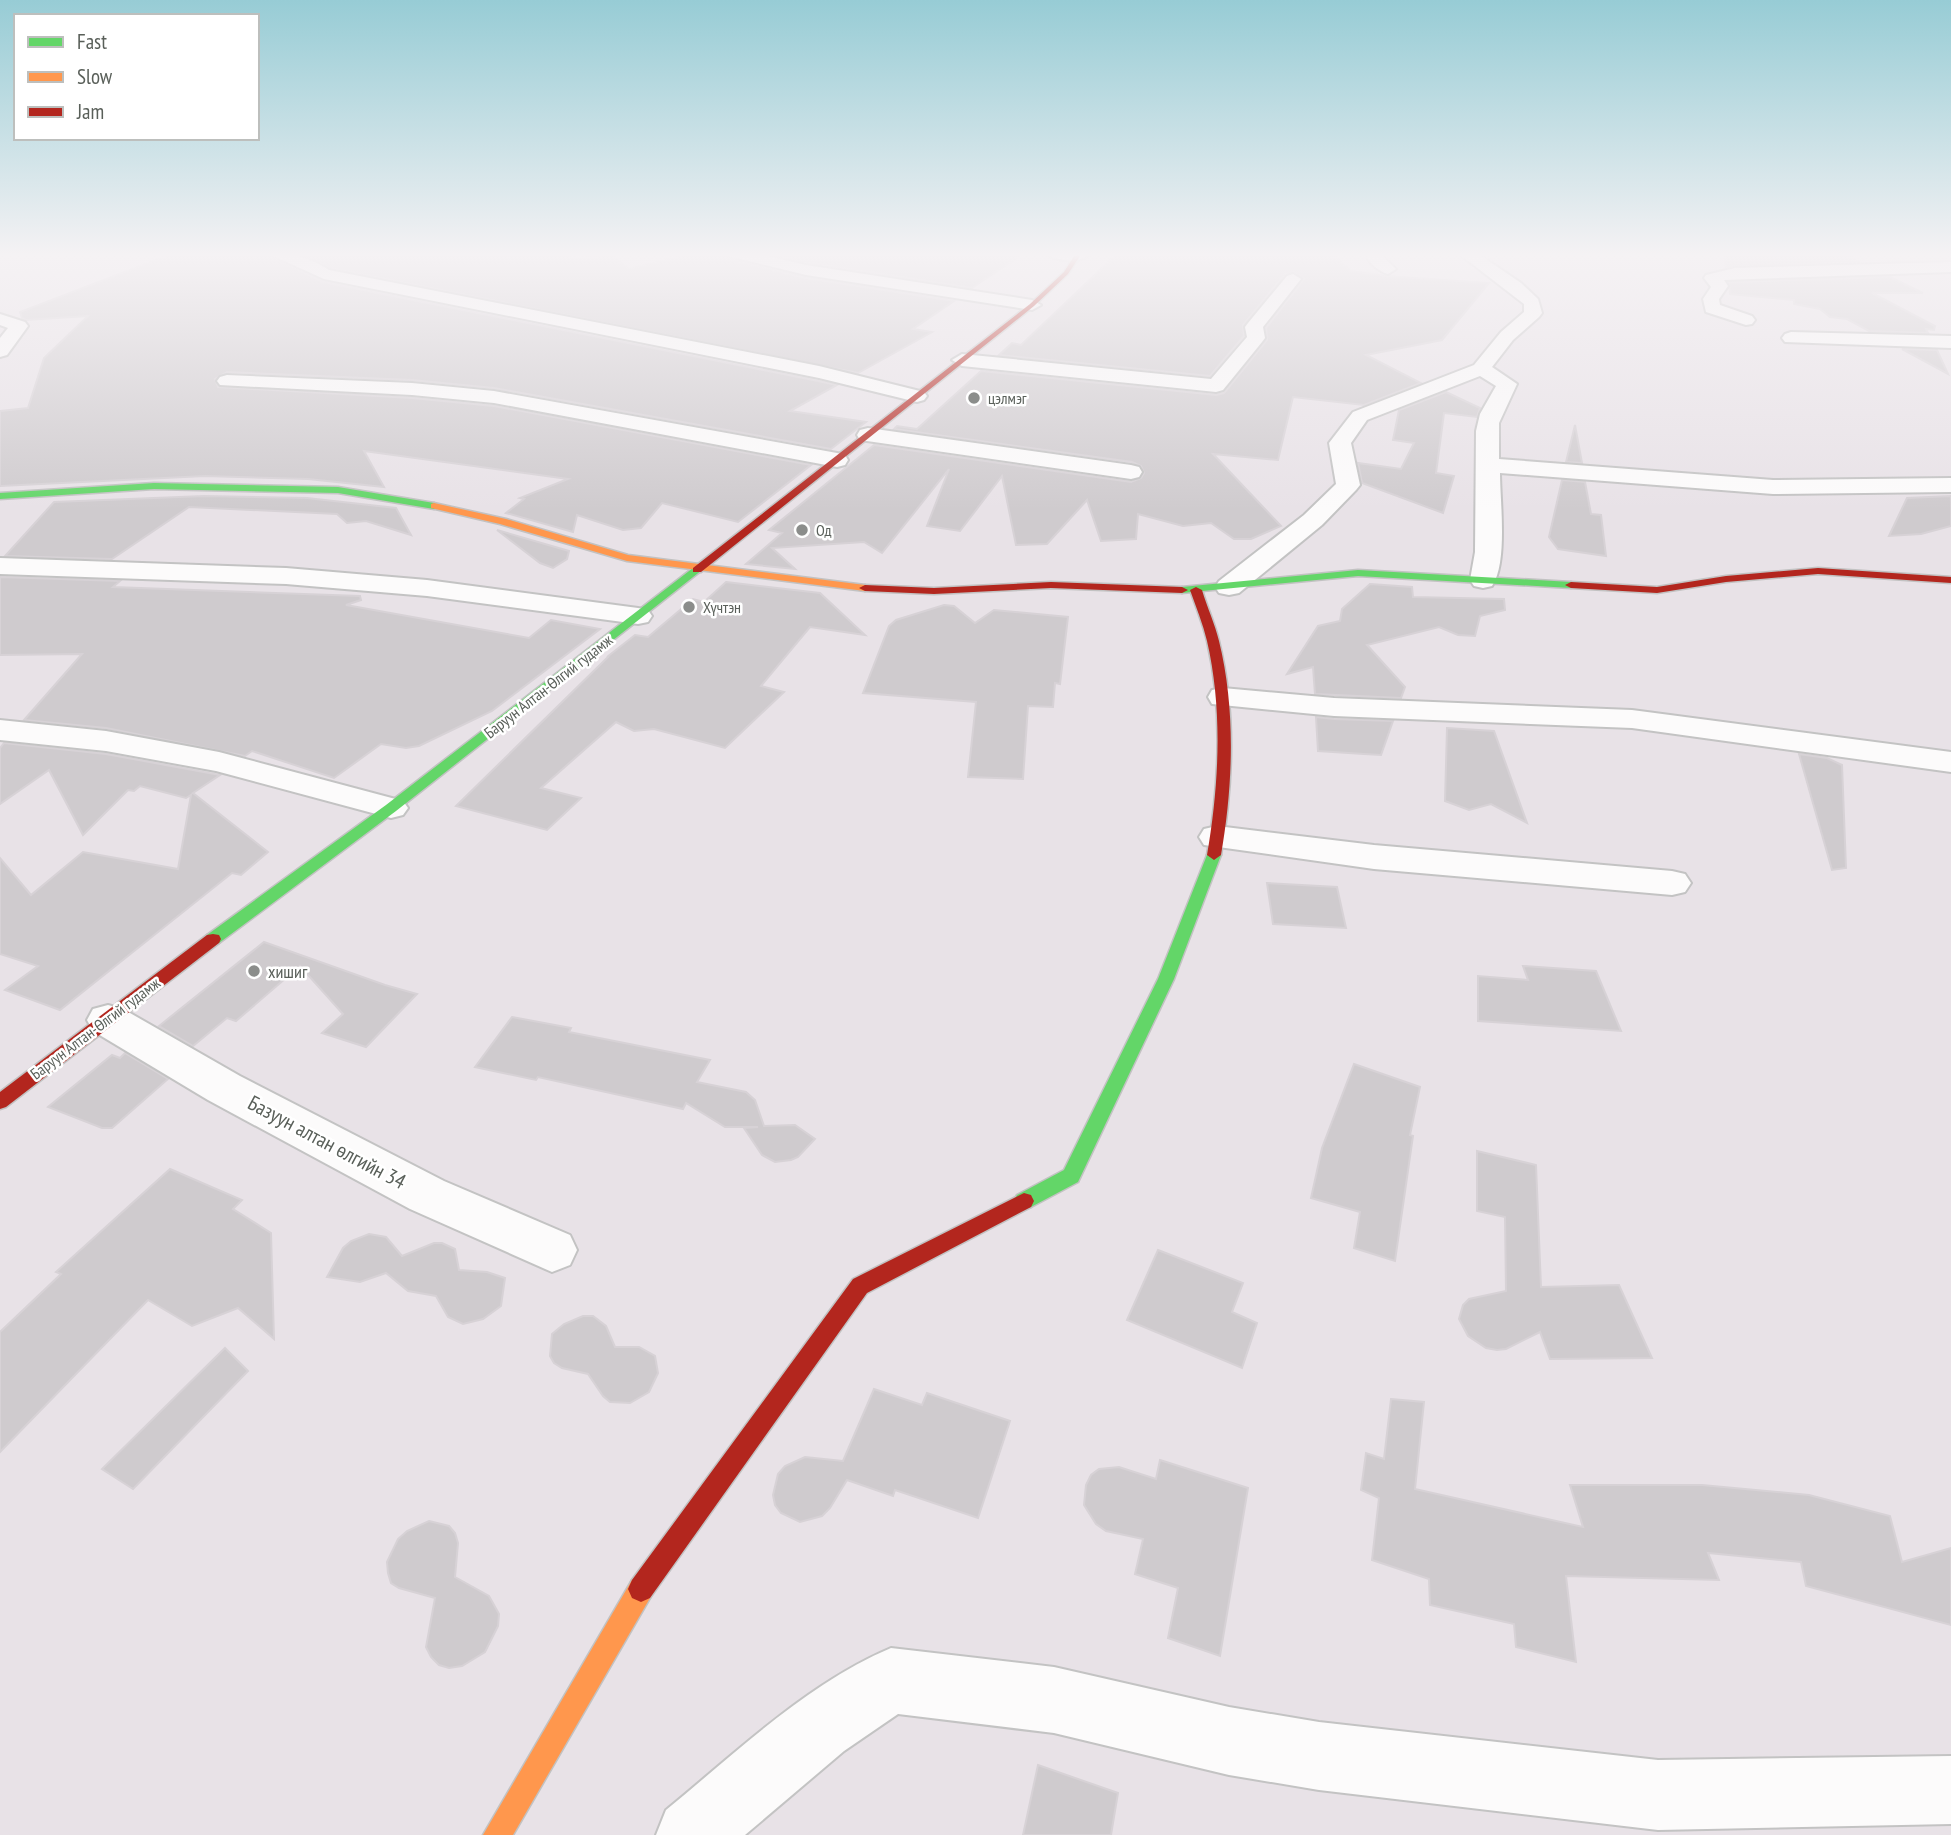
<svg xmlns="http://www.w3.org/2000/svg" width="1951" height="1835" font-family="'PT Sans Narrow',sans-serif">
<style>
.building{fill:#cfcbce;stroke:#d7d2d6;stroke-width:2}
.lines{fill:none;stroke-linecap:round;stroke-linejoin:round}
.street-casing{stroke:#c3c3c3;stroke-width:4}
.fast-casing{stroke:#c2c2c2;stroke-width:3}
.slow-casing{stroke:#c2c2c2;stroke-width:3}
.jam-casing{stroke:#c2c2c2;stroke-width:3}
.street{fill:#fcfbfb;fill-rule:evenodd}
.fast{fill:#63d668;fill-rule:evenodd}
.slow{fill:#ff974d;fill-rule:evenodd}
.jam{fill:#b3261e;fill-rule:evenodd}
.poi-dot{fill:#8b8d8b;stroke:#fff;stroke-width:2.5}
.labels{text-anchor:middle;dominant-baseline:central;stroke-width:5;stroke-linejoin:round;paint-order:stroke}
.far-poi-label{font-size:16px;fill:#595f59;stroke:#fff;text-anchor:start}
.far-street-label{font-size:16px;fill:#595f59;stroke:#fff}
.poi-label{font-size:18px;fill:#595f59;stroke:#fff;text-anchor:start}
.near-street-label{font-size:21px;fill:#595f59;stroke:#fff}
</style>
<rect width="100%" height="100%" fill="#e8e2e7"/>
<g class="building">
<path d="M174,253H265L323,282L818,381L837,385L790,411L866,422L831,449L494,388L412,380L227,372L215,379L218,387L412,398L494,406L811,465L738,522L662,503L641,528L623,530L577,515L573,532L506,513L524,499L520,498L568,479L364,451L384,487L308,479L205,476L0,486V411L28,408L44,358L88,316L26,320L22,318L20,312Z"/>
<path d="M296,253H570L571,259L611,255L629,269L694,253H722L727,259L806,278L954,301L913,329L932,332L858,373L330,268Z"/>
<path d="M767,253H1024L972,288L807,262Z"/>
<path d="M1118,253H1330L1351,271L1387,276L1489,283L1442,340L1366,355L1421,383L1364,405L1293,397L1278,460L1213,454L1281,526L1251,539H1234L1211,523L1183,526L1138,514L1136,539L1101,541L1087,500L1047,544L1016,545L1002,476L960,531L927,526L949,469L882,553L864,542L772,548L795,569L746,564L782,533L769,530L874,445L1131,482L1141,478L1144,473L1141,466L1132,462L894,429L897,426L917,429L981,371L1216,395L1224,393L1267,340L1266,328L1304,279L1294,272L1285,274L1243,325L1244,336L1210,376L999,355L1012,343L1021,345Z"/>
<path d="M1724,253H1842L1860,262L1726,267Z"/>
<path d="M1890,277L1923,293H1872L1935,326L1934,330L1926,329L1928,333L1869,331L1847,319L1830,317L1820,309L1794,304V300L1730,294L1729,282Z"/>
<path d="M1902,349L1937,350L1948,374Z"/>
<path d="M1446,392L1480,408L1477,417L1444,413L1436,473L1454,476L1443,513L1362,483L1358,463L1401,469L1414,443L1393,440L1399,410Z"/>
<path d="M1575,425L1582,463L1566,462Z"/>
<path d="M1562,480L1585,482L1591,514L1601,515L1606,556L1558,549L1549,537Z"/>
<path d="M204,496L307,498L396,508L411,535L366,521L347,523L337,514L189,507L112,559L5,556L54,502Z"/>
<path d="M1951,496V526L1921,534L1889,536L1907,498Z"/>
<path d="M497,530L569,551L567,559L553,568L540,563Z"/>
<path d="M0,577L120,581L113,587L360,596L361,600L346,605L529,638L551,620L600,629L492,711L419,746L406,748L381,744L334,778L252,751L245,756L106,728L24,720L82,654L0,655Z"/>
<path d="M726,582L820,593L865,635L810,627L761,686L784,692L725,748L654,729L634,731L616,722L541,788L581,798L547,830L456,806L609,656L607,657L635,635L648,637L693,599L704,602Z"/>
<path d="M1370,584L1412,587L1413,597L1504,599L1505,610L1480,616L1475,636L1458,635L1439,627L1367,645L1405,687L1401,698L1315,694L1313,667L1287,674L1318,626L1340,621L1342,609Z"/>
<path d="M944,605L954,606L975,623L994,610L1068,617L1060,684L1055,683L1053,707L1028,706L1023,779L968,777L976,702L863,693L889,626L896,620Z"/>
<path d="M1316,717L1334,719L1393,721L1381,755L1364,754L1318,751Z"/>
<path d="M1447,728L1494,731L1527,823L1491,804L1469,810L1445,801Z"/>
<path d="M4,743L106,754L220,775L193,793L268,852L241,875L232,873L60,1010L5,990L38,966L0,954V858L31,895L83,852L178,869L191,795L186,798L140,786L134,791L128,790L83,835L49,770L0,804V748Z"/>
<path d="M1799,754L1827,758L1842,765L1846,868L1832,870Z"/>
<path d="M1267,883L1337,887L1346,928L1273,924Z"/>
<path d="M264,942L385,985L417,994L366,1047L322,1033L343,1014L300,966L236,1021L227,1018L193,1046L159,1026Z"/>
<path d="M1523,966L1596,971L1621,1031L1478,1021V976L1528,980Z"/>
<path d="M512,1017L571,1028L569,1032L710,1060L697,1082L746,1092L755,1100L764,1126L795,1125L815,1139L798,1157L791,1160L775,1162L762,1155L744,1128L758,1127H725L686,1103L683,1109L538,1077L536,1080L475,1067Z"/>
<path d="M125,1053L168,1079L112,1128H102L48,1107L112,1055L120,1058Z"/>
<path d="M1354,1064L1420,1087L1410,1135L1413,1136L1395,1261L1354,1248L1360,1212L1311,1198L1322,1148Z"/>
<path d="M1477,1151L1536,1165L1541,1287L1619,1285L1652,1358L1550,1359L1540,1332L1506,1349L1497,1350L1486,1348L1468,1336L1459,1319L1463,1305L1469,1299L1506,1291L1505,1217L1477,1211Z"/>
<path d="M170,1169L242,1200L233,1209L271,1233L274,1339L238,1308L192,1326L148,1300L0,1452V1332L61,1274L56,1272Z"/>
<path d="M369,1234L386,1237L402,1256L434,1243H442L455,1249L459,1270L487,1272L505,1278L501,1306L483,1319L463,1324L448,1317L436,1296L408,1291L386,1273L360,1282L327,1277L343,1248L351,1241Z"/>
<path d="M1158,1250L1243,1283L1232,1312L1257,1323L1242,1368L1127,1320Z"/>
<path d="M583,1316H593L606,1326L615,1347H639L655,1356L658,1373L649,1392L630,1403L610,1402L603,1396L588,1374L562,1368L554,1363L550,1356L552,1334L564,1324Z"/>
<path d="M225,1348L248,1371L133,1489L102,1469Z"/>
<path d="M874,1389L922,1405L927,1393L1010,1421L978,1518L895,1490L893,1496L847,1480L830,1508L822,1516L800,1522L781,1513L775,1505L773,1495L778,1474L785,1466L805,1457L843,1461Z"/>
<path d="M1391,1399L1424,1402L1415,1489L1583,1527L1570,1485H1702L1809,1495L1890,1516L1902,1562L1951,1548V1625L1806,1586L1801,1562L1708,1553L1719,1580L1566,1576L1576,1662L1516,1647L1514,1624L1430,1605L1429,1579L1372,1560L1379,1498L1361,1490L1366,1453L1384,1459Z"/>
<path d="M1160,1460L1248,1488L1220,1656L1168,1638L1178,1588L1135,1574L1143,1539L1106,1531L1096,1524L1084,1505L1086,1485L1091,1475L1099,1469L1119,1467L1156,1479Z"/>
<path d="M429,1521L449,1526L455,1533L458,1543L455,1577L489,1596L499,1614L498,1626L485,1652L462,1666L449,1668L439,1665L431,1657L426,1647L435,1598L399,1588L391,1583L388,1573L387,1562L398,1539L407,1531Z"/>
<path d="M1038,1765L1118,1793L1111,1835H1023Z"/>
</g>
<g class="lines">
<g class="street-casing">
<g id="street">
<path d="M267,253C291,253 309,257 329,270L819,366L924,392L927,396L924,400L917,402L819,378L324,279Z"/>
<path d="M725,253H754L806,265L1032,300L1041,305L1032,310L806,275L728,256Z"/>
<path d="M1044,253H1085L1087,256C1077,264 1054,260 1044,253Z"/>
<path d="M1367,253H1383L1382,256L1396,269L1388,274C1380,272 1366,262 1367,253Z"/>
<path d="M1458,253H1477L1521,283L1538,299L1542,313L1539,317L1513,340L1492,367L1517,384L1499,423V459L1773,480L1951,478V492L1773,494L1500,473C1500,501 1508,563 1492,586L1483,588L1474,586L1470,580L1475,552L1476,431L1480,414L1496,386L1480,376L1367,420L1351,443L1360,485L1356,490L1322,525L1239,593L1229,595L1219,593L1215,587L1219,581L1304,515L1336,484L1329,443L1353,412L1474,365L1501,332L1524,312V304Z"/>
<path d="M1951,262V272L1724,280L1728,286L1719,299L1720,305L1752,316L1755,320L1752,324L1746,325L1706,312L1703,299L1711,287L1704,278L1706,275L1735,268Z"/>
<path d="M1293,274L1301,279L1263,327L1265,338L1262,342L1223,390L1216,392L962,366L952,360L962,354L1211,379L1247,337L1245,327L1248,323L1287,276Z"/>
<path d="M0,314L25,322L28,326L7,355L0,357V338L8,328L0,325Z"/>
<path d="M1791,332L1951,336V348L1785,342L1782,338L1785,334Z"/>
<path d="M227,375L412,383L494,391L837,453L845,455L848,460L845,465L837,467L494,403L412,395L220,385L217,381L220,377Z"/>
<path d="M868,428L1131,465L1139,467L1142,472L1139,477L1131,479L860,440L857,435L860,430Z"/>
<path d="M0,558L286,568L427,580L638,608L648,610L652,616L648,622L638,624L427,596L286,584L0,574Z"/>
<path d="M1223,688L1334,698L1632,710L1951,752V772L1632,728L1334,716L1212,704L1208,697L1212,690Z"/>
<path d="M0,720L106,731L219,752L403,801L408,808L403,815L391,818L216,771L106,751L0,740Z"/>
<path d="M1217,826L1374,845L1672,871L1685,874L1691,883L1685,892L1672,895L1374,869L1204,845L1199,837L1204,829Z"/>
<path d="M108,1005L123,1009L240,1076L444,1181L570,1235L577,1250L570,1265L552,1272L410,1209L208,1100L93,1031L87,1020L93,1009Z"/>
<path d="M891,1648L1054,1667L1229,1707L1319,1722L1658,1760L1951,1756V1824L1658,1830L1319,1790L1229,1775L1054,1733L898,1714L844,1751L745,1835H656L666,1810C736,1753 806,1684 891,1648Z"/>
</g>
</g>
<g class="fast-casing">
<g id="fast">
<path d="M154,483L338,487L434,503L439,506L434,509L338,493L154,489L0,499V493Z"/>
<path d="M693,568L702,570L396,811L219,943H207L205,939L207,935L386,805Z"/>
<path d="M1358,570L1571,582L1577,585L1571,588L1358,576L1182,593L1176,590L1182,587Z"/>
<path d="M1214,850L1221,855L1174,979L1078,1182L1031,1207L1024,1209L1017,1207L1014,1201L1017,1195L1064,1170L1158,979L1207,855Z"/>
</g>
</g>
<g class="slow-casing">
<g id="slow">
<path d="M434,503L506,519L628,555L865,585L871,588L865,591L627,561L500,524L431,508V504Z"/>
<path d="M641,1576L650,1580L654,1589L650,1598L513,1835H483L632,1580Z"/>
</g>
</g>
<g class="jam-casing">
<g id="jam">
<path d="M1076,253H1082L1068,274L1034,306L701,572H693V568L1030,304L1064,272Z"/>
<path d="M1818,568L1951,577V583L1818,574L1726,582L1657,593L1571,588L1565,585L1571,582L1657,587L1726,576Z"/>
<path d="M1051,582L1182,587L1188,590L1182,593L1051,588L934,594L865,591L859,588L865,585L934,588Z"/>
<path d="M1196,587L1202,590C1207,607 1215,624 1219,641C1236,710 1233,786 1221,855L1214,860L1207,855C1219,786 1223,710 1207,641C1203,624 1196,607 1190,590Z"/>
<path d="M213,934L219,935L221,939L219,943L6,1107L0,1109V1092L207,935Z"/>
<path d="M1024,1193L1031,1195L1034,1201L1031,1207L867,1293L650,1598L641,1602L632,1598L628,1589L632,1580L853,1279Z"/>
</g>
</g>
<use href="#street" class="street"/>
<use href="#fast" class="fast"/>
<use href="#slow" class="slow"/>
<use href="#jam" class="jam"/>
</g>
<linearGradient id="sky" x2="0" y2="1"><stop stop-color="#97ccd5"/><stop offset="0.5" stop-color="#f5f2f4"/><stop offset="1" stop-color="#f5f2f4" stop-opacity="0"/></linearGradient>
<rect width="1951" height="510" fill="url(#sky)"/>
<g class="poi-dot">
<circle cx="974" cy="398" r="7"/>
<circle cx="802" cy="530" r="7"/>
<circle cx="689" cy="607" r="7"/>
<circle cx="254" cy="971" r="7"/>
</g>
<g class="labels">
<g class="far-poi-label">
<text x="988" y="398">цэлмэг</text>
<text x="816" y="530">Од</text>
<text x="703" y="607">Хүчтэн</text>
</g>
<g class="far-street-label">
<text transform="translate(548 686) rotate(-38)">Баруун Алтан-Өлгий гудамж</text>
<text transform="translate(95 1028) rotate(-37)">Баруун Алтан-Өлгий гудамж</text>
</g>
<g class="poi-label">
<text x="268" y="971">хишиг</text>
</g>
<g class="near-street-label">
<text transform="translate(327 1142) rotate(28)">Базуун алтан өлгийн 34</text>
</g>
</g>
<rect x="14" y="14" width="245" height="126" fill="#ffffff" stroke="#bdbfbd" stroke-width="2"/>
<rect x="28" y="37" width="35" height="10" fill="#63d668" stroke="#bdbfbd" stroke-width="2"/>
<text x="77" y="49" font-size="21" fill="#595f59">Fast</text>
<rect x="28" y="72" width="35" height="10" fill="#ff974d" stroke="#bdbfbd" stroke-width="2"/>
<text x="77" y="84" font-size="21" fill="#595f59">Slow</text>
<rect x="28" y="107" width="35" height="10" fill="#b3261e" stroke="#bdbfbd" stroke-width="2"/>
<text x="77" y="119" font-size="21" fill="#595f59">Jam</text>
</svg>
